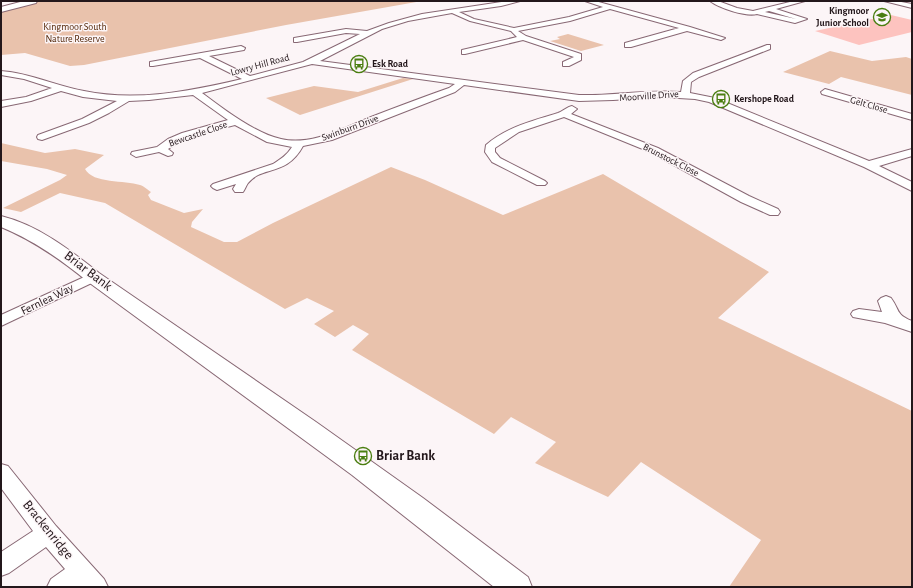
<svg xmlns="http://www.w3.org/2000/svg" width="913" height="588" font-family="'Alegreya Sans',sans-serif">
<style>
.green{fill:#e9c2ac}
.building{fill:#fdc3bf}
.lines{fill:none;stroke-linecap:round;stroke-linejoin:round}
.minor-casing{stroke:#886874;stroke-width:2}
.tertiary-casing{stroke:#886874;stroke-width:2}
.minor{fill:#fff;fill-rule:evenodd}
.tertiary{fill:#fff;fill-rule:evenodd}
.labels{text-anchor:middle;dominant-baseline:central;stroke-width:3;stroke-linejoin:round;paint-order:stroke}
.far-poi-label{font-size:10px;font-weight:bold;fill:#23171b;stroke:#fcf5f7;text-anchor:start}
.far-park-label{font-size:10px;fill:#512506;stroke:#fcf5f7}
.far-street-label{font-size:10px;fill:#23171b;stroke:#fcf5f7}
.street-label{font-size:12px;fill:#23171b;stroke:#fcf5f7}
.near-street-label{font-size:14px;fill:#23171b;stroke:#fcf5f7}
.near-poi-label{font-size:14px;font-weight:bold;fill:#23171b;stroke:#fcf5f7;text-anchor:start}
</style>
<rect width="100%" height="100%" fill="#fcf5f7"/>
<g class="green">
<path d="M36,1H422L286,25L84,65L70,66L25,53L1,55V11Z"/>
<path d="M568,34L604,45L581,51L550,41L560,39L557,37Z"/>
<path d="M830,51L872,61L906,57L912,59V95L841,77L829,84L783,72Z"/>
<path d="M403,78L413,79L300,115L266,98L314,86L358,92Z"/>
<path d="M1,143L45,153L75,149L104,155L85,169C93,184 125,180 140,185C144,186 148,190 151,192L148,195L151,200L184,213L203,209L192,222L191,227L224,242H237L273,223L391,167L425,180L503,215L603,174L769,272L718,318L912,411V587H729L761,540L641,462L608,497L535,463L556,442L511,417L494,434L352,350L369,334L353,325L335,337L314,324L334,311L307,298L285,309L105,203L60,193L21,212L3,208L60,180L67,175L47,169L1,161Z"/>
</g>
<path class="building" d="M891,15L912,20V32L859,45L815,31Z"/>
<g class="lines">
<g class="minor-casing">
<g id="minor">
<path d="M508,1H520L501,6L459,12L474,19L514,28L569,17L603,7L585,1H595L690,27L725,38L721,40L687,31L631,47H625V43L679,28L610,9L570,21L518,31L526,36L581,54V60L569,66H563V62L574,57L523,40L465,54H462V50L517,37L511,31L470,21L452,13L408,21L382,29L320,61L579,95C613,96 647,89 681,92L683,81L693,73L767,45H770V49L699,77L691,82L690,93L715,98L869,161L912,149V156L879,166L912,182V191L864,167L709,102L695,99L662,97L613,100L579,101L464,85L455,92L332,140L303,146C286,177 263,165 248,183C246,186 245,189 243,192H235L233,189L236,184L217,190L213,188L211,186L213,184L273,164C281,159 287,155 292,147L267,142L235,125C212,131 188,135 168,149L173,153L172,155L168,156L159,152L136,157L131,154L132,152L157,147L168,139L182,133L228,120L193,95L149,100L129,101L109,113L89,123L42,140L38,139L37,137L38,135L82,119L117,101L83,97L61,91L31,101L1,107V101L26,97L52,88L24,79L1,75V71C30,73 56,86 84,91C136,102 191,91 242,79L200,58L153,66H150V62L241,46L245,48L244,50L209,56L250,76L303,62L360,34L346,33L297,42H294V38L346,29L367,31L389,23L422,14ZM312,64L455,84L449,88C423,97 397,107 371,117C343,128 312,146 281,139C256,134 222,108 202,93Z"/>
<path d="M710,1H718L737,8L753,11L794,1H805L776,9L807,19L795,23L757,14C746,17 719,8 710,1ZM769,11L796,19L765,12Z"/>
<path d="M884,1H896L912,4V8Z"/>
<path d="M825,89L912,114V120L822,94L821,92Z"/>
<path d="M572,106L577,109L571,114L658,148L749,196L778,209L780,212L778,215H770L741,202L650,152L564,117L519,132L495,148V152L500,158L545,181L547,183L545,185H537L492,162L485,152L486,145C507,127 532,121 558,113C563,111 567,107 572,106Z"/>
<path d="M93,273L98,274L100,277L98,280L1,326V315Z"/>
<path d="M886,296L891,298C900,310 895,314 912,321V332L885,323L853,317L851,314L853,311L859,309L882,312L878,301L881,298Z"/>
<path d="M1,464L8,466L56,526L104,579L108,587H47L51,579L65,569L46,547L9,573L1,576V552L33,531L1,488Z"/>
</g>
</g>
<g class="tertiary-casing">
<g id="tertiary">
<path d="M24,1H37L36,3L1,12V7Z"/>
<path d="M1,216C38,225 70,250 99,273L316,422L423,498L528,577L532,587H494L352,475L87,281C60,259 33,240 1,227Z"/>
</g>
</g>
<use href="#minor" class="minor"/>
<use href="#tertiary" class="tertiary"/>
</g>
<defs>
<g id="school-ring" transform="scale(0.9)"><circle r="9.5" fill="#fcf5f7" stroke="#4a7e10" stroke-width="1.5"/><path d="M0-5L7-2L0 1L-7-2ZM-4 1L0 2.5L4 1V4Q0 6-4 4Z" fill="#4a7e10"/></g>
<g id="bus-ring" transform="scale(0.9)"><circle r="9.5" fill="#fcf5f7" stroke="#4a7e10" stroke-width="1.5"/><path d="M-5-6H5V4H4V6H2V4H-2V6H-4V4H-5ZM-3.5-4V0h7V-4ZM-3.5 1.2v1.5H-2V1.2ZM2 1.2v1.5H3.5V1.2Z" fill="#4a7e10"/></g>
</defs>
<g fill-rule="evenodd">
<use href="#school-ring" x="882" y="17"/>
<use href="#bus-ring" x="359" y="64"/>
<use href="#bus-ring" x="721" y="99"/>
<use href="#bus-ring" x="363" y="456"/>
</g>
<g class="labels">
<g class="far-poi-label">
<text x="869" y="11" text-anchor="end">Kingmoor<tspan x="869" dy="12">Junior School</tspan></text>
<text x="372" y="64">Esk Road</text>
<text x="734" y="99">Kershope Road</text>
</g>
<g class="far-park-label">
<text x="75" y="27">Kingmoor South<tspan x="75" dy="12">Nature Reserve</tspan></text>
</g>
<g class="far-street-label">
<text transform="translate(260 65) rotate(-15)">Lowry Hill Road</text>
<text transform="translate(649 96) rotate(-4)">Moorville Drive</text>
<text transform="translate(869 105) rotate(16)">Gelt Close</text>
<text transform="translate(350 128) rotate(-20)">Swinburn Drive</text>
<text transform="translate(198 134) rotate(-19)">Bewcastle Close</text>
<text transform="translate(671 160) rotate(27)">Brunstock Close</text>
</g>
<g class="street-label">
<text transform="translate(47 299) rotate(-26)">Fernlea Way</text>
</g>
<g class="near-street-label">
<text transform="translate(88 271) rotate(37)">Briar Bank</text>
<text transform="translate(48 530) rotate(51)">Brackenridge</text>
</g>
<g class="near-poi-label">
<text x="376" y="456">Briar Bank</text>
</g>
</g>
<rect width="913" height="588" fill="none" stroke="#23171b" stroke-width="4"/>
</svg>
